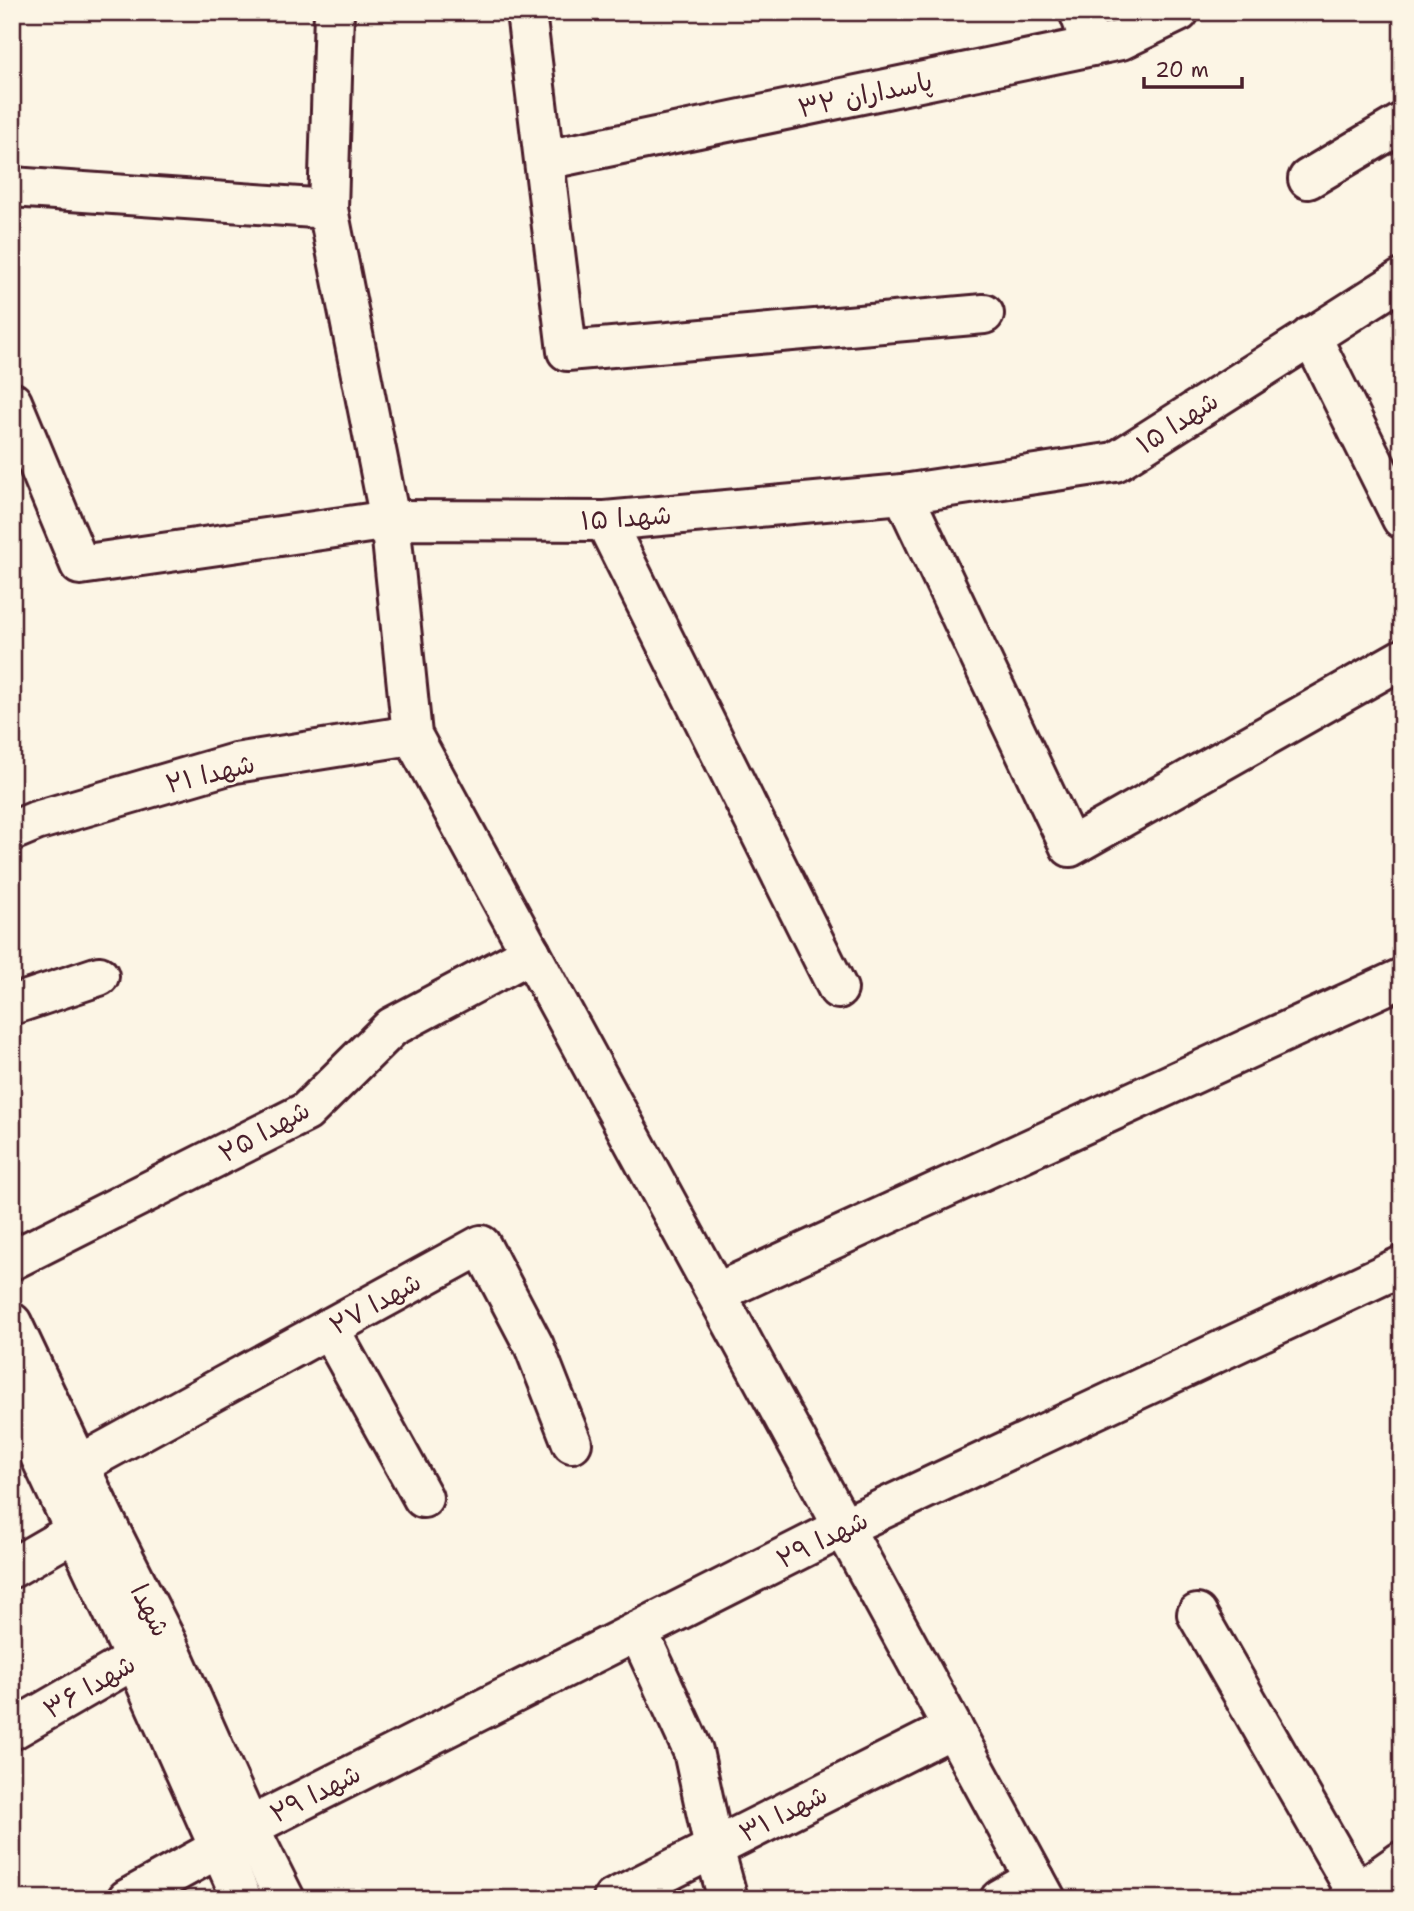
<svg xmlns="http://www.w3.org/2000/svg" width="1414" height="1911" font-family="'Shantell Sans','Playpen Sans Arabic',sans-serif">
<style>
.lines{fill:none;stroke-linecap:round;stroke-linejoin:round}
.minor-casing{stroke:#4a1f2b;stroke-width:44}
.secondary-casing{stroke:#4a1f2b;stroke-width:44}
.minor{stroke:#fcf5e5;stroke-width:38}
.secondary{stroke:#fcf5e5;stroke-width:38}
.labels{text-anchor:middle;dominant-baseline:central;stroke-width:5;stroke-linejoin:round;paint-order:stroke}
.street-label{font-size:26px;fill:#4a1f2b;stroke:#fcf5e5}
</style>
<rect width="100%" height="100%" fill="#fcf5e5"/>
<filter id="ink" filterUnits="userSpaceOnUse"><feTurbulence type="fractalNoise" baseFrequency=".0143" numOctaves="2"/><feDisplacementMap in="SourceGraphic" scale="14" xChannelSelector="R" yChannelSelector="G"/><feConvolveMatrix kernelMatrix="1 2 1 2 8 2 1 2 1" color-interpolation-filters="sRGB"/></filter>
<g filter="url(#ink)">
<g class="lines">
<g class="minor-casing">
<g id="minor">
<path d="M526,12L567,351L984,314"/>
<path d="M1079,12L1092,46"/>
<path d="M545,160L1121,40L1179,12"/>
<path d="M1308,179L1402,123"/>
<path d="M12,187L328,209L390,520L412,735L1046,1899"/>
<path d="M328,209L334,12"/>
<path d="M1311,336L1402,519"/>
<path d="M12,402L80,565L390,520L605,521L903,494L1115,462L1402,279"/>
<path d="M903,494L1070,847L1402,659"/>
<path d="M605,521L838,989"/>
<path d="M12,831L36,821L235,763L412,735"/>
<path d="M12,1005L99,976"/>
<path d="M12,1260L306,1112L392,1027L531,953"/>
<path d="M716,1293L1402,978"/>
<path d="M329,1328L423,1498"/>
<path d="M79,1465L481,1245L534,1346L572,1443"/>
<path d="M12,1568L76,1531"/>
<path d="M1197,1614L1357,1893"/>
<path d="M638,1631L693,1751L714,1848L728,1899"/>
<path d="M12,1730L135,1659L166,1643"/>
<path d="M249,1827L844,1527L1402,1266"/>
<path d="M127,1899L219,1848"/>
<path d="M613,1899L953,1728"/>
<path d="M1000,1899L1035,1879"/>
<path d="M1348,1899L1402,1861"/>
</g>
</g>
<g class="secondary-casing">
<g id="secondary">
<path d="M12,1323L105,1520L167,1643L249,1827L285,1899"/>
<path d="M12,1396L135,1659L242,1899"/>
</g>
</g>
<use href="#minor" class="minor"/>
<use href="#secondary" class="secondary"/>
</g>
</g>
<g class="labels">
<g class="street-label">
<text transform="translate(865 94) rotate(-12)">پاسداران ۳۲</text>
<text transform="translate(1177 422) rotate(-33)">شهدا ۱۵</text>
<text transform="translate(626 517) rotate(-4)">شهدا ۱۵</text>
<text transform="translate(210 773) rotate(-14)">شهدا ۲۱</text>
<text transform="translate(264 1131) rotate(-29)">شهدا ۲۵</text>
<text transform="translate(375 1303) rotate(-29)">شهدا ۲۷</text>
<text transform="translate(822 1539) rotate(-26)">شهدا ۲۹</text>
<text transform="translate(151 1610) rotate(63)">شهدا</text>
<text transform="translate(89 1686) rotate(-30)">شهدا ۳۶</text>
<text transform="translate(315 1793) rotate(-27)">شهدا ۲۹</text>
<text transform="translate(783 1813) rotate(-27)">شهدا ۳۱</text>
</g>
</g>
<rect width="1414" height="1911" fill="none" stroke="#fcf5e5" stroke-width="42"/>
<rect x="21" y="21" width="1372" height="1869" fill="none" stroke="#4a1f2b" stroke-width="2.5" filter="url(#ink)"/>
<path d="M1144 77v10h98v-10" fill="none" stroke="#4a1f2b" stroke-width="3.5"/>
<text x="1155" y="77" font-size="21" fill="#4a1f2b" stroke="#fcf5e5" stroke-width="5" paint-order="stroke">20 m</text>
</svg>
